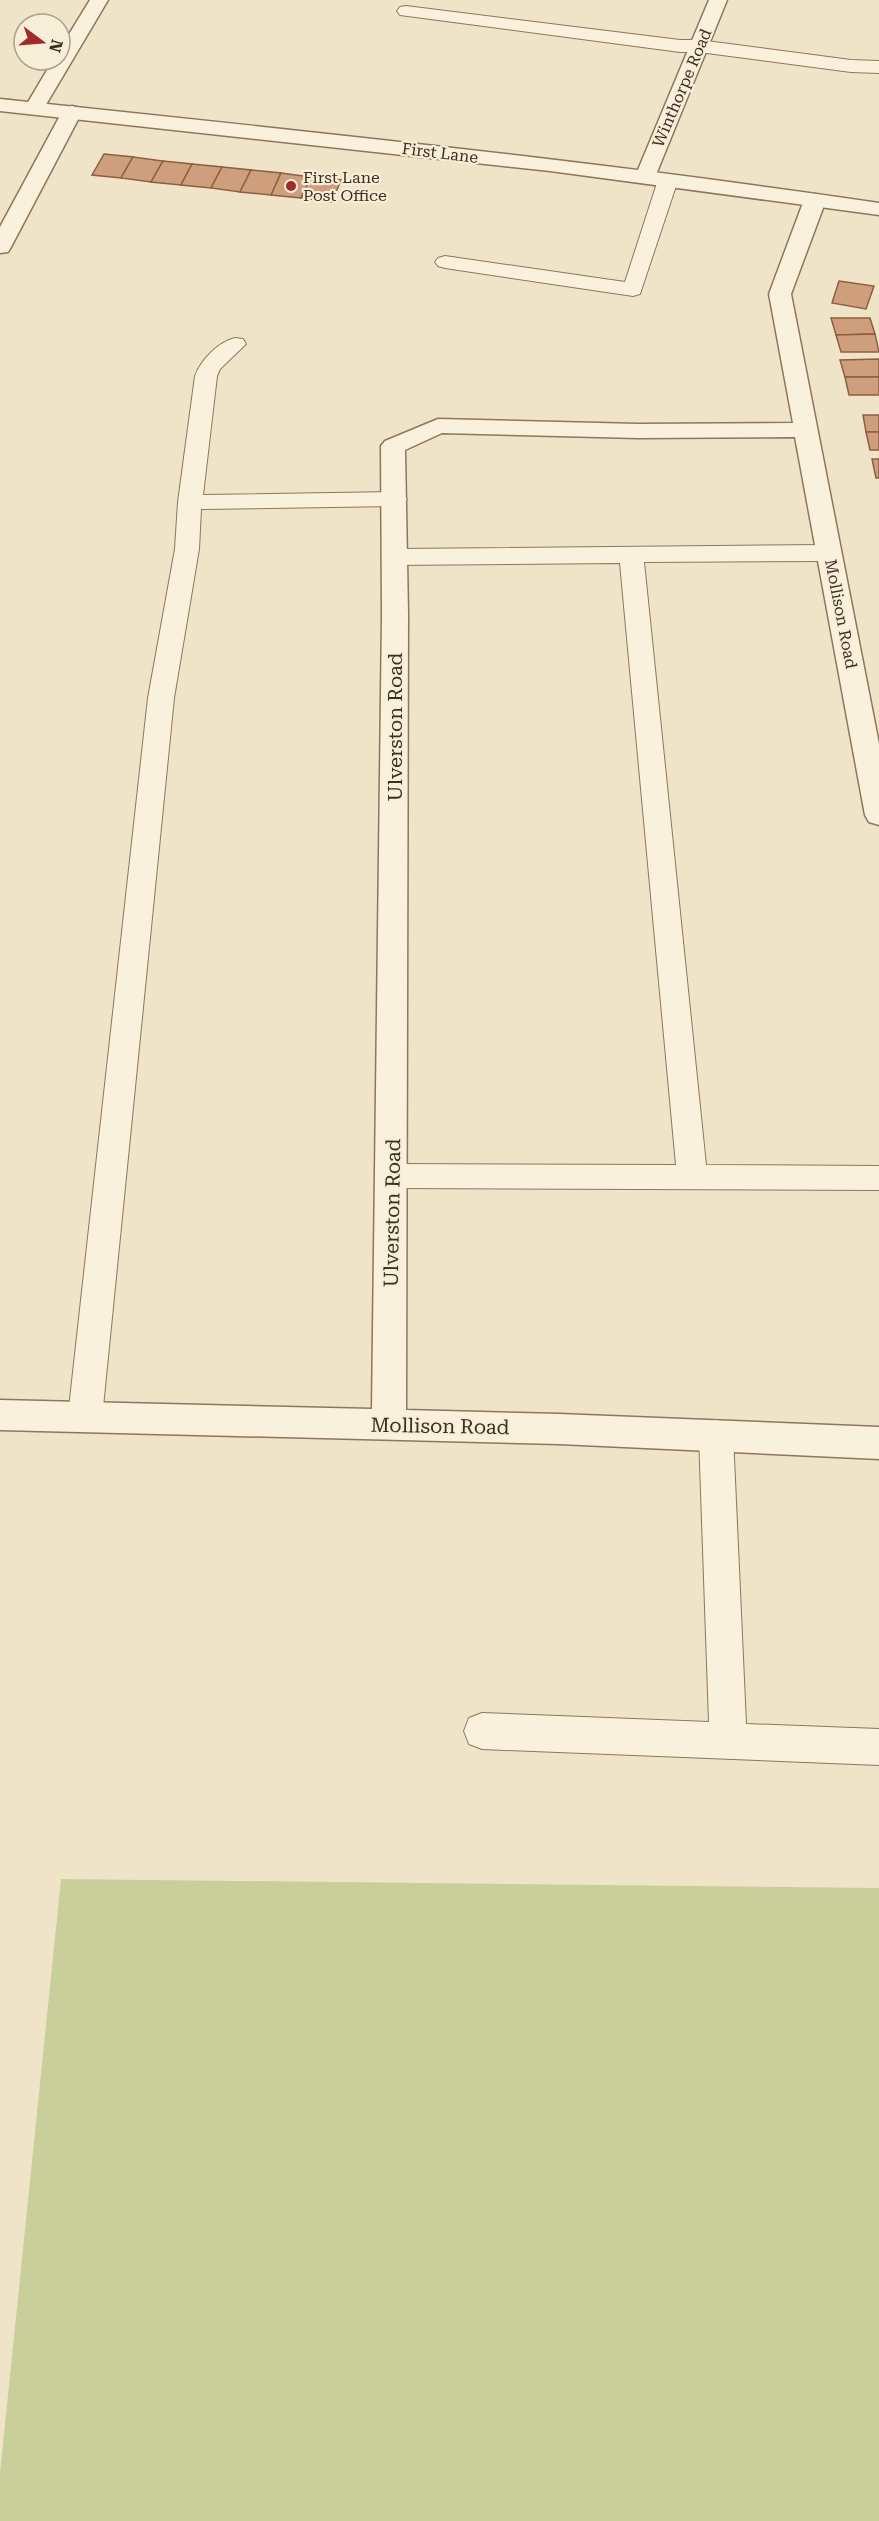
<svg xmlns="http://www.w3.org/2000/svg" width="879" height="2521" font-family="'Roboto Serif',serif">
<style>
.green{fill:#c9cf9b}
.building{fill:#cf9f7d;stroke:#8d5f41;stroke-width:1.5}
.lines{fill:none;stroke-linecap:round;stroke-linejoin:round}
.service-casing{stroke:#8d765c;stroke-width:2}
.minor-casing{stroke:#8d765c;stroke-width:3}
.tertiary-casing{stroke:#8d765c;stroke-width:3}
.service{fill:#faf1dc;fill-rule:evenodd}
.minor{fill:#faf1dc;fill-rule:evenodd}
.tertiary{fill:#faf1dc;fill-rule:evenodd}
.poi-dot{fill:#9e2a2b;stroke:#f7eed8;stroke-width:2}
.labels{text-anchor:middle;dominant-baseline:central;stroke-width:4.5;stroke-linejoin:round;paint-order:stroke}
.far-street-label{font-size:16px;fill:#3d2e20;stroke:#f7eed8}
.far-poi-label{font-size:16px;fill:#3d2e20;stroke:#f7eed8;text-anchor:start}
.street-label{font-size:20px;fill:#3d2e20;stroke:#f7eed8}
</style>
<rect width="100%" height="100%" fill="#f0e4c8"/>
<path class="green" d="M61,1879L879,1888V2521H0V2473Z"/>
<g class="building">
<path d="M104,154L133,157L121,178L92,175Z"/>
<path d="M133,157L163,161L151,182L121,178Z"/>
<path d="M163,161L192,164L181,185L151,182Z"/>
<path d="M192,164L222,167L211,188L181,185Z"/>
<path d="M222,167L251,170L240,192L211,188Z"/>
<path d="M251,170L281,173L271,195L240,192Z"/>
<path d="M281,173L311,177L301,198L271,195Z"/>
<path d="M311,177L341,180L332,202L301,198Z"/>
<path d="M839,281L874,286L866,309L832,303Z"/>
<path d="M831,318H870L875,334L836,335Z"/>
<path d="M875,334L879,352H841L836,335Z"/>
<path d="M879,359V377H845L840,360Z"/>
<path d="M845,377H879V395H849Z"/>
<path d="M863,415H879V432H866Z"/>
<path d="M866,432H879V450H870Z"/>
<path d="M872,459H879V478H876Z"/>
</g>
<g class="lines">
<g class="service-casing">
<g id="service">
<path d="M406,6L680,40H699L851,60L879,61V73L851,72L699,52H680L400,15L397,11L400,7Z"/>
<path d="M668,174L675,176L678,180L640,294L633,296L445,268L438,266L435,262L438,258L445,256L625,282L658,180L661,176Z"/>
<path d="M235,338L243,339L246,344L220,369L217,376L203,495L395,492L403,494L407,499L403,504L395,506L201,509L199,549L174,698L102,1417L97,1427L85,1432L73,1427L68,1417L148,698L175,549L178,502L195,376C201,360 218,342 235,338Z"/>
<path d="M829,545L837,548L841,553L837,558L829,561L644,562L706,1165L879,1166V1190L393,1188L382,1185L378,1176L382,1167L393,1164L676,1165L620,563L395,565L387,562L383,557L387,552L395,549Z"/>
<path d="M716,1420L728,1425L733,1435L746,1724L879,1729V1765L482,1749L469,1744L464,1731L469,1718L482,1713L709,1722L699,1435L704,1425Z"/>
</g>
</g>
<g class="minor-casing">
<g id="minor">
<path d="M90,0H108L41,113H27L24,109L53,60H60V49Z"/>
<path d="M709,0H727L655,177L652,181L645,183L638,181L635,177Z"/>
<path d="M72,106L79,108L82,112L11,247L8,252L0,253V227L62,112L65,108Z"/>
<path d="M815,194L822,196L826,200L791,294L879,744V825L869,822L865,815L795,437L638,438L442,433L405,450L408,614L406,1410L559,1414L879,1427V1459L559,1444L0,1430V1400L372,1409L382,614L381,446L385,441L438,419L638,424L793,423L769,294L804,200L808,196Z"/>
</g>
</g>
<g class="tertiary-casing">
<path id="tertiary" d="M0,99C294,130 587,160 879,203V215L550,171L0,111Z"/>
</g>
<use href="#service" class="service"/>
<use href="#minor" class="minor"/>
<use href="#tertiary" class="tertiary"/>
</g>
<circle class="poi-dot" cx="291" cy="186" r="6"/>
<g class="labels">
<g class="far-street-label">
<text transform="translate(682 88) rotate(-67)">Winthorpe Road</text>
<text transform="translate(440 153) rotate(7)">First Lane</text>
<text transform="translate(841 614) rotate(79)">Mollison Road</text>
</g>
<g class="far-poi-label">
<text x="303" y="177">First Lane<tspan x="303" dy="18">Post Office</tspan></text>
</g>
<g class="street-label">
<text transform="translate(395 727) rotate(-90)">Ulverston Road</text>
<text transform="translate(392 1213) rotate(-89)">Ulverston Road</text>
<text transform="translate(440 1426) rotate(1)">Mollison Road</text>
</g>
</g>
<g transform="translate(42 42) rotate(106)"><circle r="28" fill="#f7eed8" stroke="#ada18e" stroke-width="1.5"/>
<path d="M0-4.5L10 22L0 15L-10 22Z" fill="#9e2a2b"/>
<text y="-9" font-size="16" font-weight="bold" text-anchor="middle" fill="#3d2e20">N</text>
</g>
</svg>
